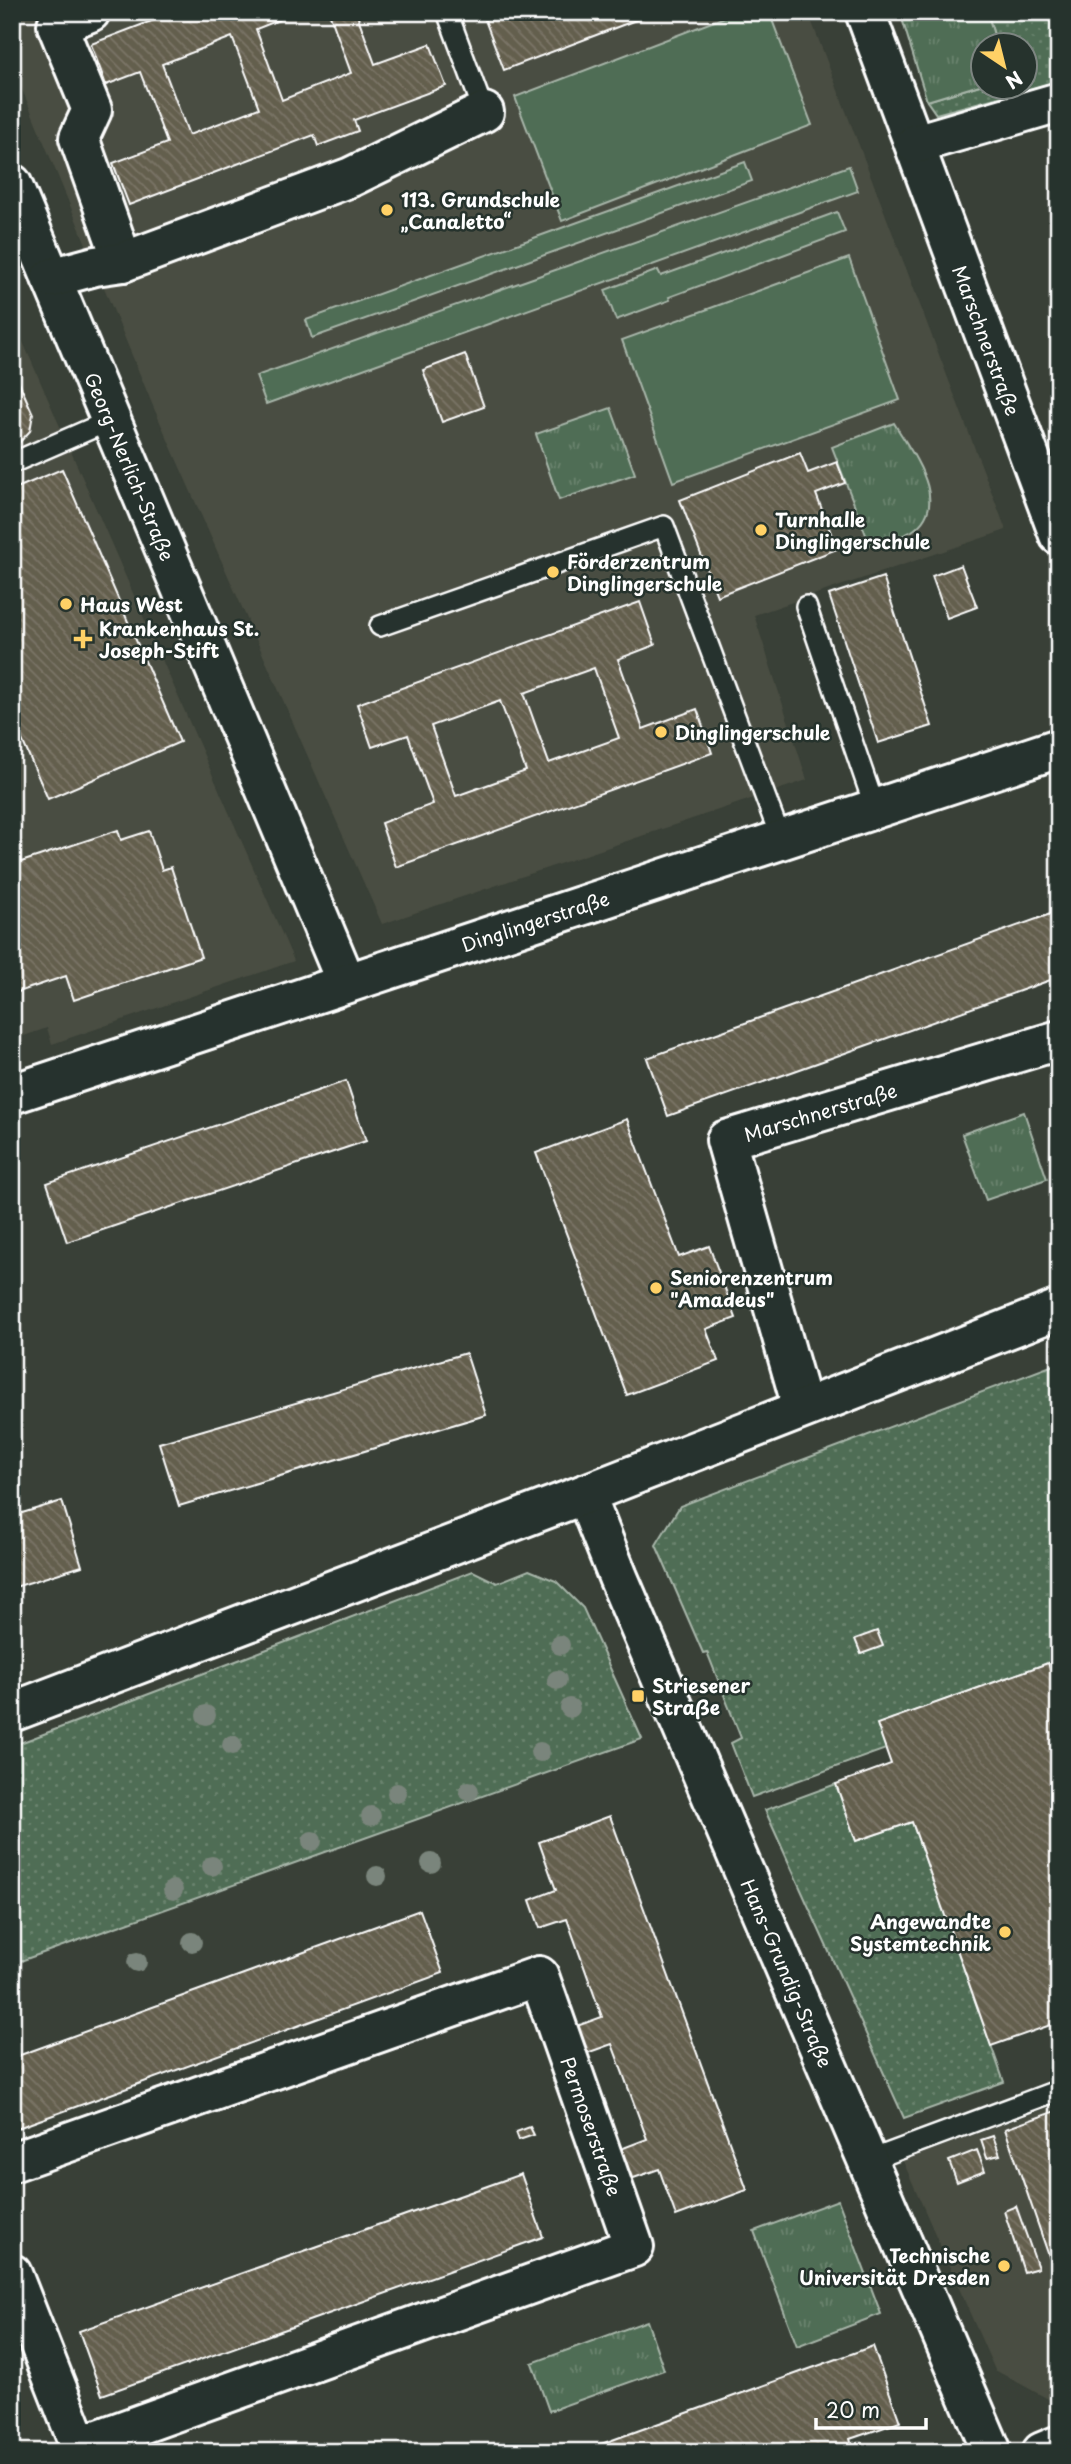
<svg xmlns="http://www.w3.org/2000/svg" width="1071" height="2464" font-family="'Playpen Sans',sans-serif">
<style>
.built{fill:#4a4d42}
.grass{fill:url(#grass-dots);stroke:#a8b6aa;stroke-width:2}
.park{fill:url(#park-tufts);stroke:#a8b6aa;stroke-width:2}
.pitch{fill:#506d55;stroke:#a8b6aa;stroke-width:2}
.building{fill:url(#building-back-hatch);stroke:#fff;stroke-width:2;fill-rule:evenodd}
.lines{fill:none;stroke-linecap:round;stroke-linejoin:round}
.lane-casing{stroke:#fff;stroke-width:24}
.street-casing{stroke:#fff;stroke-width:44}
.secondary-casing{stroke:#fff;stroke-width:44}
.lane{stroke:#26332d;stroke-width:19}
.street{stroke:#26332d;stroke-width:38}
.secondary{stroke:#26332d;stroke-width:38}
.tree{fill:#7a857b}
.poi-dot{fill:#ffd166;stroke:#26332d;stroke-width:2.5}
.labels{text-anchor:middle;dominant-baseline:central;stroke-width:5;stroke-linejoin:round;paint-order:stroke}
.poi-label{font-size:19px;font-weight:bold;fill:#fff;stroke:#26332d;text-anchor:start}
.street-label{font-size:19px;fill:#fff;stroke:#26332d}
</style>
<defs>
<pattern id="grass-dots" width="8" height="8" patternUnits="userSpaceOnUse" patternTransform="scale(1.75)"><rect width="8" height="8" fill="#506d55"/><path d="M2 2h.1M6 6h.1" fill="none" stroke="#6a836e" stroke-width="1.8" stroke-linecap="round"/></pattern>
<pattern id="park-tufts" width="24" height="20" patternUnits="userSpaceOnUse" patternTransform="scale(1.75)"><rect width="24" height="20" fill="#506d55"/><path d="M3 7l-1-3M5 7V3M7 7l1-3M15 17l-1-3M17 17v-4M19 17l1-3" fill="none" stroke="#6a836e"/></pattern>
<pattern id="building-back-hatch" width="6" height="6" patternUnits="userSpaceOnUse" patternTransform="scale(1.75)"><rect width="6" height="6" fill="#645e4d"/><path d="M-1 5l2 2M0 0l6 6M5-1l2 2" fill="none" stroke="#7b7668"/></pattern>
</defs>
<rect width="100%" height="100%" fill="#394037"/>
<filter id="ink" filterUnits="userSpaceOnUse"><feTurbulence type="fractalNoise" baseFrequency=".0143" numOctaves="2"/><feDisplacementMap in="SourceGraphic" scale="14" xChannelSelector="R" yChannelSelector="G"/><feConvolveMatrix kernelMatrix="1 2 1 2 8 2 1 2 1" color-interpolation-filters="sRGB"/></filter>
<g filter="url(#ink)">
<g class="built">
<path d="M12,12H808L1006,530L754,615L807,780L382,924L153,406L12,65Z"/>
<path d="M12,317L294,961L52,1044L47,1028L12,1040Z"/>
<path d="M1059,2104V2399L1052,2401L995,2370L903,2161Z"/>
</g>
<g class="grass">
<path d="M987,12H1059V81L936,114L927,101L983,84L984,88H1026V46L997,45Z"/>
<path d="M1059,1363V1659L878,1724L886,1749L752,1797L731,1743L741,1738L707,1652L703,1653L656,1545L680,1506Z"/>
<path d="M529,1570L556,1581L583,1608L642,1739L12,1964V1746L473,1571L497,1583Z"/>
<path d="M836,1784L856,1841L912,1822L1004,2082L904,2118L765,1810Z"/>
</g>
<g class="park">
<path d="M900,12H987L997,45L984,46L983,84L927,101Z"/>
<path d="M611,408L635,474L559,500L536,434Z"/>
<path d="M894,423C911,452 953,504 912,531C900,538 883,541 870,545L832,447Z"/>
<path d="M1024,1112L1047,1179L986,1200L962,1134Z"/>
<path d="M838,2200L881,2314L797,2346L754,2231Z"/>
<path d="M647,2321L664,2370L549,2411L532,2363Z"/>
</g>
<g class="pitch">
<path d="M738,12H769L812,125L562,221L515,97Z"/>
<path d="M745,162L752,181L312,338L306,320Z"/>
<path d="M849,166L858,191L266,404L256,376Z"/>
<path d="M837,212L845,232L669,297L670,300L616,320L605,290L658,270L661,276Z"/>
<path d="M849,258L900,400L673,482L622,340Z"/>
</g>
<g class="building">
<path d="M175,12H299L256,29L282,100L351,73L329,12H356L375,64L430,44L446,86L354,120L358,131L318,146L314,135L129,205L113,163L167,143L140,72L106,85L91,44ZM232,37L259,108L189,135L162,64Z"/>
<path d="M482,12H657L504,70Z"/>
<path d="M465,354L484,407L442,422L423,370Z"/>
<path d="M12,367L33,414L30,431L19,443L12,446Z"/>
<path d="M800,453L808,473L837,462L845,483L816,494L837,549L717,596L680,500Z"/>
<path d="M62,469L180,742L48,799L12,717V490Z"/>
<path d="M961,565L977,607L947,618L932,576Z"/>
<path d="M883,577L932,726L878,743L829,595Z"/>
<path d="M640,602L655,645L618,659L643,729L697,709L712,753L396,867L381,823L433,804L408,735L372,747L357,704ZM594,668L619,738L549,763L524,693ZM500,701L526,771L456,796L431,726Z"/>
<path d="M118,830L121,840L149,831L162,870L171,867L201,957L74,1000L66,976L12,994V865Z"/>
<path d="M1059,911V977L668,1116L647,1058Z"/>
<path d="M346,1081L366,1141L67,1242L47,1183Z"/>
<path d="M627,1119L679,1257L709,1246L736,1318L706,1329L718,1361L627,1395L536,1153Z"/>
<path d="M466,1353L486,1415L179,1506L159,1443Z"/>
<path d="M62,1501L82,1566L12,1588V1516Z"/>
<path d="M877,1631L883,1646L861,1654L855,1639Z"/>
<path d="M1059,1660V1682L1052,1663Z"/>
<path d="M1048,1663L1059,1693V2022L991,2046L912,1822L856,1841L836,1784L891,1764L877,1724Z"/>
<path d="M610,1816L747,2190L676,2216L659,2169L628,2180L618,2150L647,2139L612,2044L584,2054L574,2027L602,2017L567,1919L540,1928L530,1900L556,1890L539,1842Z"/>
<path d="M420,1910L443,1973L12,2130V2058Z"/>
<path d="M1059,2110V2285L1005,2129Z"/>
<path d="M530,2127L534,2135L519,2140L516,2132Z"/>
<path d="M993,2136L1000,2155L987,2158L981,2140Z"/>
<path d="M977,2150L985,2171L957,2182L949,2161Z"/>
<path d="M521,2174L543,2237L102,2395L79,2331Z"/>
<path d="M1016,2206L1038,2268L1024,2272L1004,2211Z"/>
<path d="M873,2346L900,2422L850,2439L854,2452H579Z"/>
</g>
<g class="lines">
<g class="lane-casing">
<g id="lane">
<path d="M447,12L484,112"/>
<path d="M12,463L111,420"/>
<path d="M806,606L875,808"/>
<path d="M380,626L664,526L781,839"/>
<path d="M868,2161L1059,2090"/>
</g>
</g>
<g class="street-casing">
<g id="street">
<path d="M90,12L57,25L92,110L79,138L123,262"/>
<path id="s1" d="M865,12L1059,535"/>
<path d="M915,144L1059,102"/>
<path id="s2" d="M12,184L346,982"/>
<path d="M51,278L95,266L123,262L351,177L484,112"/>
<path id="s3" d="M12,1094L1059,748"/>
<path id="s4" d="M802,1407L726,1140L1059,1040"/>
<path id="s5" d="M12,2162L539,1976L634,2247L80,2446"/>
<path d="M12,2274L82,2452"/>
<path d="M1042,2452L1059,2445"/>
</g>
</g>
<g class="secondary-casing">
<g id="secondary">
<path id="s6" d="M585,1494L618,1577L992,2452"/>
<path d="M12,1712L585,1494L1059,1309"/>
</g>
</g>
<use href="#lane" class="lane"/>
<use href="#street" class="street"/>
<use href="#secondary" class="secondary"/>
</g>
<g class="tree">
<circle cx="560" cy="1645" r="10"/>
<circle cx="557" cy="1680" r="10"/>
<circle cx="570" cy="1708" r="10"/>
<circle cx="206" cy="1715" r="10"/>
<circle cx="232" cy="1745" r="10"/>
<circle cx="540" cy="1752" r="10"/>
<circle cx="469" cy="1791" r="10"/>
<circle cx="397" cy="1793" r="10"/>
<circle cx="371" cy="1816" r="10"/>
<circle cx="312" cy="1841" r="10"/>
<circle cx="431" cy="1863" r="10"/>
<circle cx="212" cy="1866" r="10"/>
<circle cx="377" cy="1876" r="10"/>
<circle cx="173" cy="1890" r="10"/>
<circle cx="192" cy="1942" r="10"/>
<circle cx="137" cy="1962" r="10"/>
</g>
</g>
<g class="poi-dot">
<circle cx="387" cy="210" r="7"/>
<circle cx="761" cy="530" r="7"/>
<circle cx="553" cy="572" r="7"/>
<circle cx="66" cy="604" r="7"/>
<path d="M79.5 628.5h7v7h7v7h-7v7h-7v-7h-7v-7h7z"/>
<circle cx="661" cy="732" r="7"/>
<circle cx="656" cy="1288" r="7"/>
<rect x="631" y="1689" width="14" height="14" rx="3.5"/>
<circle cx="1005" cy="1932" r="7"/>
<circle cx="1004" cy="2266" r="7"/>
</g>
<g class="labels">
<g class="poi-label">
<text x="401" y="199">113. Grundschule<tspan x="401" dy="22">„Canaletto“</tspan></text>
<text x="775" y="519">Turnhalle<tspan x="775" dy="22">Dinglingerschule</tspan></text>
<text x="567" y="561">Förderzentrum<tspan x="567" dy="22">Dinglingerschule</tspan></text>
<text x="80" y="604">Haus West</text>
<text x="99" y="628">Krankenhaus St.<tspan x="99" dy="22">Joseph-Stift</tspan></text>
<text x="675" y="732">Dinglingerschule</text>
<text x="670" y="1277">Seniorenzentrum<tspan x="670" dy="22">"Amadeus"</tspan></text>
<text x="652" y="1685">Striesener<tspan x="652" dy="22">Straße</tspan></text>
<text x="991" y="1921" text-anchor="end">Angewandte<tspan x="991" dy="22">Systemtechnik</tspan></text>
<text x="990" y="2255" text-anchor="end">Technische<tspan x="990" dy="22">Universität Dresden</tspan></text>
</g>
<g class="street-label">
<text stroke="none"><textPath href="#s1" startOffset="350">Marschnerstraße</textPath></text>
<text stroke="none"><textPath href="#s2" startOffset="306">Georg-Nerlich-Straße</textPath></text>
<text stroke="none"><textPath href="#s3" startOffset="551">Dinglingerstraße</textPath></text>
<text stroke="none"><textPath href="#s4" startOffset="376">Marschnerstraße</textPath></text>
<text stroke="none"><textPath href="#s6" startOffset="520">Hans-Grundig-Straße</textPath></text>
<text stroke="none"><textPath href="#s5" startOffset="718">Permoserstraße</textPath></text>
</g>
</g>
<rect width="1071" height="2464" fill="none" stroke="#26332d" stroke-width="42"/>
<rect x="21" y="21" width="1029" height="2422" fill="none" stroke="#fff" stroke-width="2.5" filter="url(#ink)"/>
<g transform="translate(1004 66) rotate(145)"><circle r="33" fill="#26332d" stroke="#7d8581" stroke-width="2"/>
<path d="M0-5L12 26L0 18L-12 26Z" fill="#ffd166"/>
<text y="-10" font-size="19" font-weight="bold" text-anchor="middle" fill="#ffffff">N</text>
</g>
<path d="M816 2418v10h110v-10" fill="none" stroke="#ffffff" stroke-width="3.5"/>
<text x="826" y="2418" font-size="21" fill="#ffffff" stroke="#26332d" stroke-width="5" paint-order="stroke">20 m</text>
</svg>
